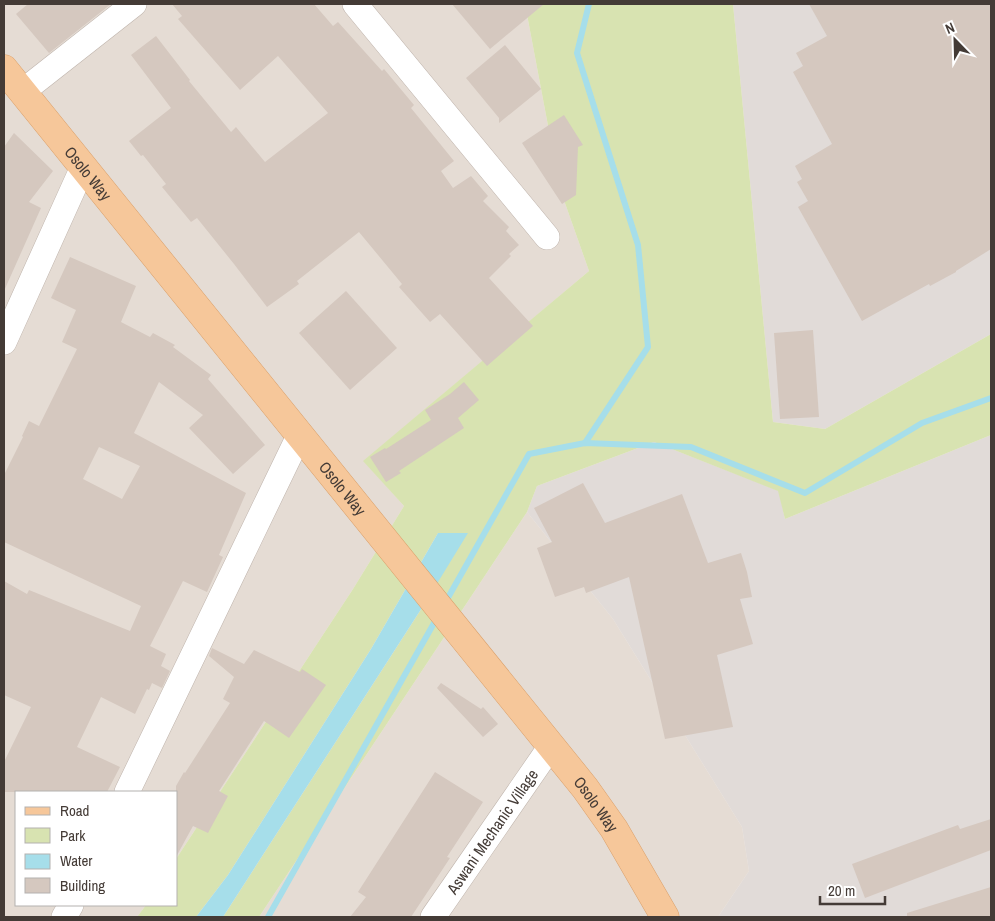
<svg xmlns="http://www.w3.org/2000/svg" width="995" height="921" font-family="'Archivo Narrow',sans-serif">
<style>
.residential{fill:#e5dcd4}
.industrial{fill:#e1dbd8}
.green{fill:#d8e3b1}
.water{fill:#a6deea}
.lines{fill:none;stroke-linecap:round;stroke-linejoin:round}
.stream{stroke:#a6deea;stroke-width:6}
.building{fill:#d5c8bf;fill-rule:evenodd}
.minor-casing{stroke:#bfb4ac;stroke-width:26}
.major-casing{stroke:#daa06b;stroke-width:29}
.minor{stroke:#fff;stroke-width:25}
.major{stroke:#f6c79a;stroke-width:28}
.labels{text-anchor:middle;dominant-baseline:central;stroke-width:4.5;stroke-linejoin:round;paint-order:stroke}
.street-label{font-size:16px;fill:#443b36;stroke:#fff}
</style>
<rect width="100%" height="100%" fill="#f2ebe6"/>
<g class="residential">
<path d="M4,4H525L560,189L589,271L364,461L404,506L353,589L176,859V792H16V905H146L137,917H4Z"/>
<path d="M527,512L613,619L742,827L749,871L718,917H259Z"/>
</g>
<g class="industrial">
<path d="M733,4H991V334L825,429L773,422Z"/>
<path d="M991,435V917H718L749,871L742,827L613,619L527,512L537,486L654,442L779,491L785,519Z"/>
</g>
<path class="green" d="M525,4H733L773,422L825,429L991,334V435L785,519L778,491L654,442L537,486L527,512L259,917H223L427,600L438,533L371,649L228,875L196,917H137L146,905H176V859L353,589L404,506L363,461L589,271L560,189Z"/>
<path class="water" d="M438,533H468L427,600L223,917H196L228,875L371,649Z"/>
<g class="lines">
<g class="stream">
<path d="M585,443L648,347L638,245L577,53L589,4"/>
<path d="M445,603L529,454L585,443L691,447L805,493L922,423L991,398"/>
<path d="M268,917L438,616"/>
</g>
</g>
<g class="building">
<path d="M28,4H111L49,53L16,14Z"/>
<path d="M172,4H314L333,26L338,22L382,71L384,69L414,105L411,108L454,161L441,171L453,188L471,176L488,196L483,201L509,227L506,231L519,245L509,254L511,256L489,278L533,326L487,366L440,314L430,322L399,287L402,284L359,232L297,281L299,284L267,307L234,264L197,218L191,222L162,187L166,184L143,155L141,156L129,141L171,108L131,55L156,36L190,80L189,81L231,132L236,127L265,162L328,113L278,56L240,90L178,19L182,16Z"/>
<path d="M452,4H544L490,49Z"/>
<path d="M809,4H991V249L956,271V272L930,286L929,284L862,321L798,207L808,201L797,182L802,179L795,166L832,144L793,72L803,66L796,53L827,36Z"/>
<path d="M505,45L541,89L499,123V118L466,78Z"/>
<path d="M564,115L583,145L578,147L576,195L562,204L522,143Z"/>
<path d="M14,133L53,171L29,202L41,208L4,291V147Z"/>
<path d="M70,257L136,286L121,322L150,337L153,333L175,345L173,347L211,375L208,379L265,445L233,474L189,428L203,415L159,382L134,433L246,493L219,555L223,557L207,592L183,581L150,646L166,654L161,666L170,671L162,688L152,683L149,690L147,689L135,714L101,697L77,747L120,767L107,792H4V762L31,707L4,695V581L27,594L29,590L130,631L141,606L4,542V475L23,437L22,436L29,421L39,426L77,349L62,342L76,310L51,298ZM99,447L140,466L122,499L83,479Z"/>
<path d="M346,291L397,348L350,390L299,333Z"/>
<path d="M813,330L819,417L780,419L774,333Z"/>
<path d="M464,382L479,400L458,418L464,428L399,471L401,473L386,482L370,457L385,448L386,449L431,420L425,410L450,394Z"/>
<path d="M583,483L605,523L682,494L708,563L741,553L747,572L752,597L740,599L753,644L717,655L733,727L665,739L629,577L586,593L584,587L555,597L537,548L552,542L534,508Z"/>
<path d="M212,648L244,664L254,650L300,672L302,669L326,685L289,738L264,721L219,791L228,796L208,833L193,826L176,857V786L184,772L185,773L230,703L223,699L234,677L209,656Z"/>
<path d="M441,683L481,709L483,707L498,724L483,737L437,688Z"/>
<path d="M435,772L483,802L447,857L450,858L411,917H350L366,897L358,892Z"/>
<path d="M991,819V850L865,898L852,864L958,825L960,829Z"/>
<path d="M991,887V917H907V913Z"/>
</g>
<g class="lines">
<g class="minor-casing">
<g id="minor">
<path d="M355,4L547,237"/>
<path d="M22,92L134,4"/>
<path d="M4,342L83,167"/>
<path d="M127,792L300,434"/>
<path d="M64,917L71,905"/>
<path id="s1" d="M433,917L551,746"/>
</g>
</g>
<g class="major-casing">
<g id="major">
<path id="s2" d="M4,69L585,788L614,829L665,917"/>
</g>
</g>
<use href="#minor" class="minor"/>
<use href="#major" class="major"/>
</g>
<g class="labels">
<g class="street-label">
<text stroke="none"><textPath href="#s2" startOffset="134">Osolo Way</textPath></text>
<text stroke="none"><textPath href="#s2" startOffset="539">Osolo Way</textPath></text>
<text stroke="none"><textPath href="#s2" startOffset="944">Osolo Way</textPath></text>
<text stroke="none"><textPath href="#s1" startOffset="104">Aswani Mechanic Village</textPath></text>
</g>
</g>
<rect width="995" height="921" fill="none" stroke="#443b36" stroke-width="10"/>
<rect x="15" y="791" width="162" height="115" fill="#ffffff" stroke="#b4b1af"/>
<rect x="25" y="807" width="25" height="8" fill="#f6c79a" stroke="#b4b1af"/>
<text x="60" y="816" font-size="15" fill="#443b36">Road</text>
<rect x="25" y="828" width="25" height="15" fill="#d8e3b1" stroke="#b4b1af"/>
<text x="60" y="841" font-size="15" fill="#443b36">Park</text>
<rect x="25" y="854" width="25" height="15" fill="#a6deea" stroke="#b4b1af"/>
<text x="60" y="866" font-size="15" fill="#443b36">Water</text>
<rect x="25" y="878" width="25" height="15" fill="#d5c8bf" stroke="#b4b1af"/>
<text x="60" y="891" font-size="15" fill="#443b36">Building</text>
<g transform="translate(955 40) rotate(337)" stroke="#ffffff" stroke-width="4" paint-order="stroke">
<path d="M0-4L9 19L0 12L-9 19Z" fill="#443b36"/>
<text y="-8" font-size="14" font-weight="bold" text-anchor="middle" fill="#443b36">N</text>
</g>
<path d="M820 896v8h65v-8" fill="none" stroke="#443b36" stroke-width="2.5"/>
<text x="828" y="896" font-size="15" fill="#443b36" stroke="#ffffff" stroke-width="4" paint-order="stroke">20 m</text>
</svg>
